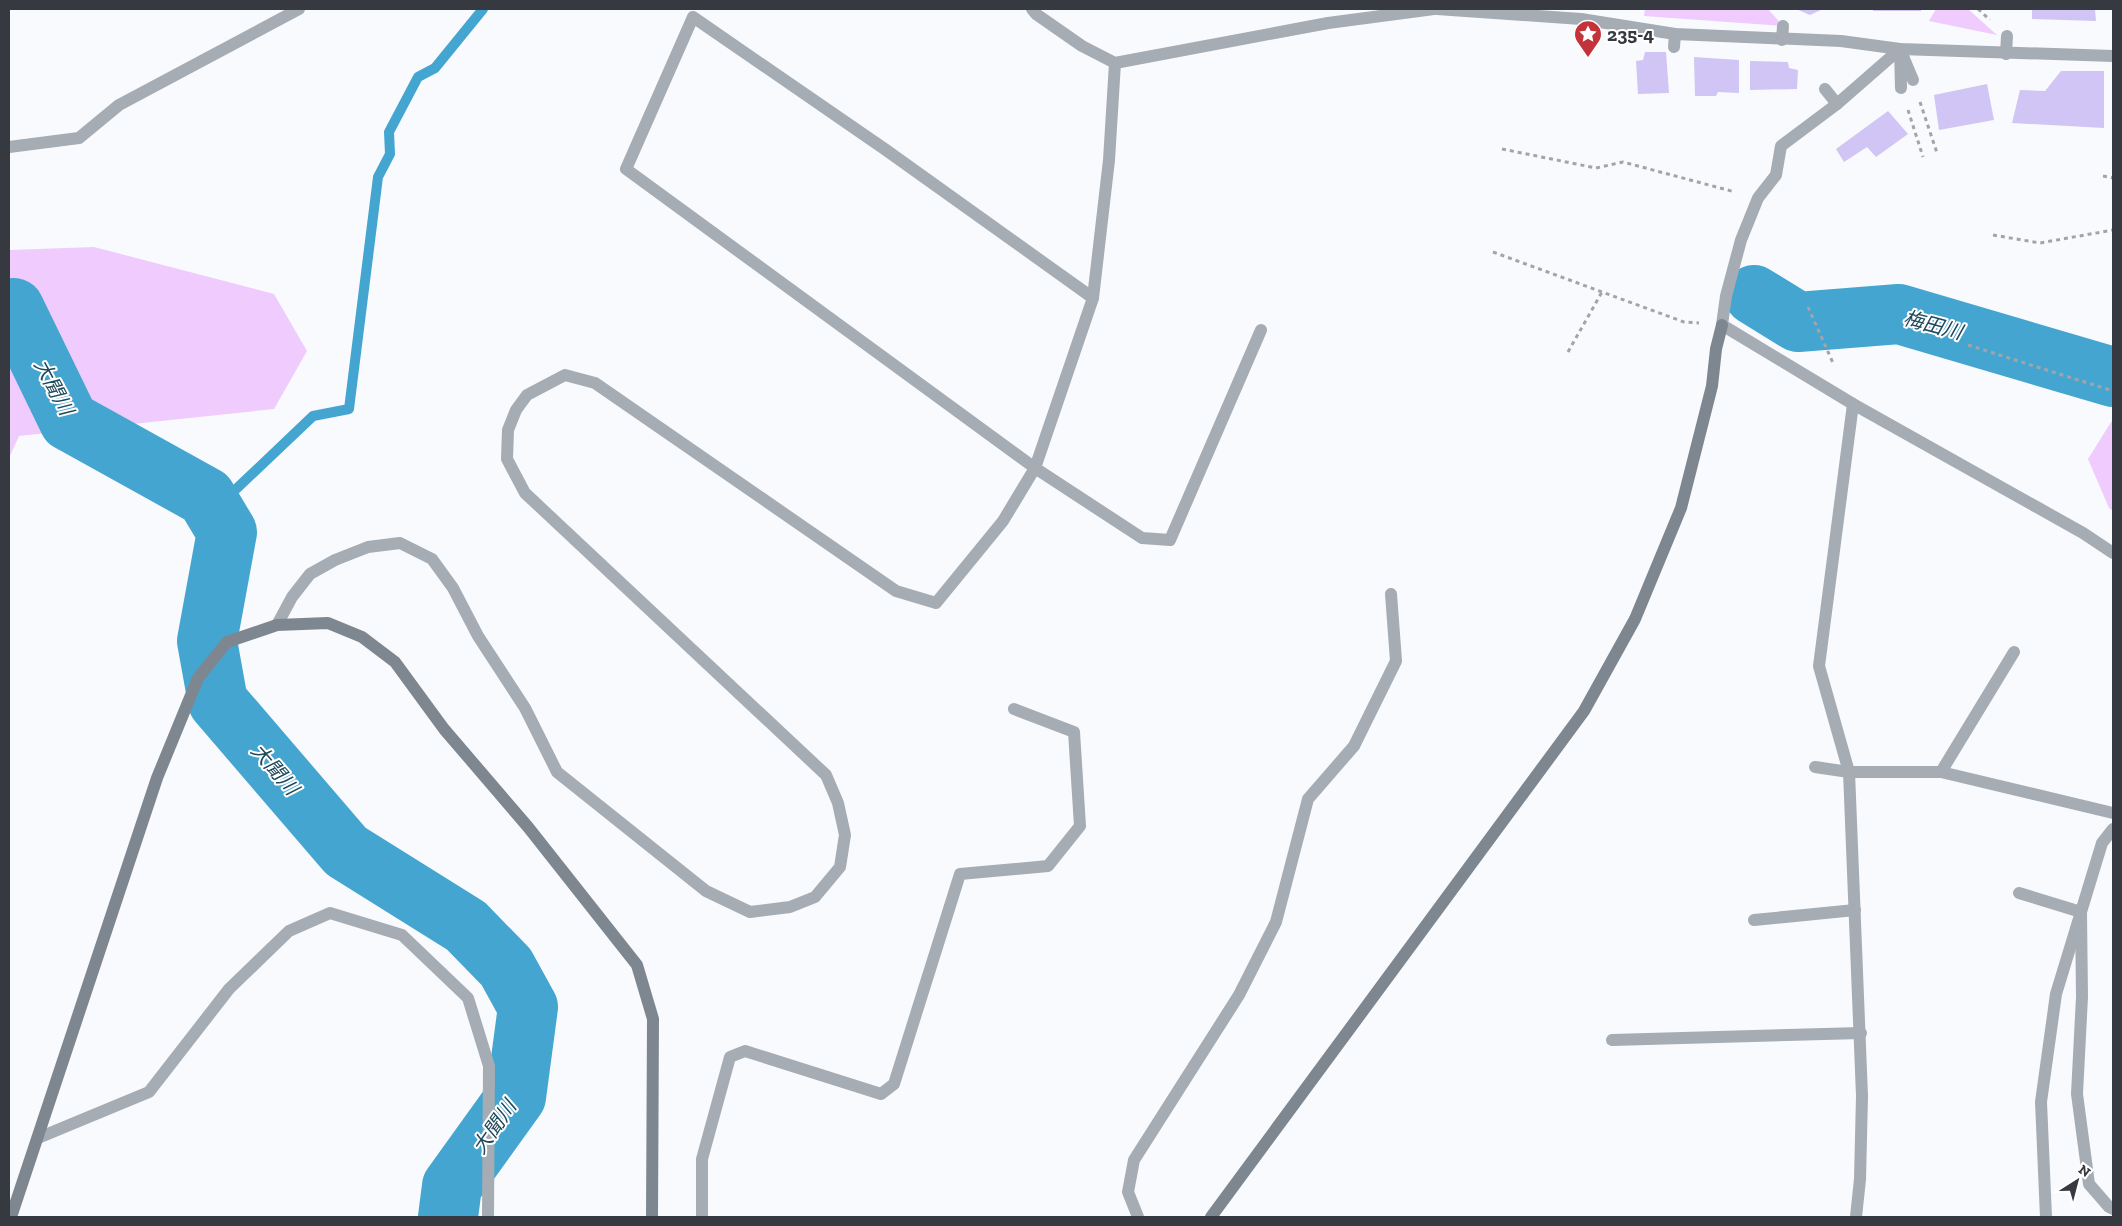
<svg xmlns="http://www.w3.org/2000/svg" width="2122" height="1226" font-family="'Zilla Slab','Noto Sans JP',serif">
<style>
.green{fill:#f0cbfd}
.lines{fill:none;stroke-linecap:round;stroke-linejoin:round}
.stream{stroke:#44a6d0;stroke-width:10}
.river{stroke:#44a6d0;stroke-width:60}
.building{fill:#d0c5f4}
.path{stroke:#a2a4a9;stroke-width:3;stroke-dasharray:4 4;stroke-linecap:butt}
.street{stroke:#a6acb3;stroke-width:12}
.secondary{stroke:#7e8790;stroke-width:12}
.labels{text-anchor:middle;dominant-baseline:central;stroke-width:4;stroke-linejoin:round;paint-order:stroke}
.poi-label{font-size:19px;font-weight:bold;fill:#373940;stroke:#fff;text-anchor:start}
.water-label{font-size:20px;font-style:italic;fill:#20495c;stroke:#fff}
</style>
<rect width="100%" height="100%" fill="#f9fafd"/>
<g class="green">
<path d="M1645,9H1768L1783,26L1644,16Z"/>
<path d="M1936,9H1968L1997,35L1929,21Z"/>
<path d="M94,247L274,294L307,351L274,409L19,436L9,458V250Z"/>
<path d="M2113,419V511L2109,508L2088,459Z"/>
</g>
<g class="lines">
<g class="stream">
<path d="M9,295L14,308"/>
<path d="M214,510L313,416L349,409L378,177L390,154L389,132L418,77L435,68L483,9"/>
</g>
<g class="river">
<path d="M1754,295L1798,322L1899,314L2113,377"/>
<path d="M14,308L69,421L206,497L227,532L207,641L218,702L346,851L466,926L506,967L528,1007L516,1097L452,1186L448,1217"/>
</g>
</g>
<g class="building">
<path d="M1796,9H1823L1810,15Z"/>
<rect x="1873" y="9" width="48" height="2"/>
<path d="M2032,9H2095L2096,21L2032,19Z"/>
<path d="M1645,52H1666L1669,93L1638,94L1636,61L1643,60Z"/>
<path d="M1694,57L1739,60V93L1718,92L1716,96H1695Z"/>
<path d="M1750,61L1788,62L1789,68L1798,70L1797,89L1750,90Z"/>
<path d="M2061,71H2104V128L2012,123L2020,90L2045,91Z"/>
<path d="M1987,84L1994,120L1939,130L1934,95Z"/>
<path d="M1888,111L1908,134L1876,157L1867,147L1844,162L1836,149Z"/>
</g>
<g class="lines">
<g class="path">
<path d="M1978,9L1990,20"/>
<path d="M1920,102L1937,153"/>
<path d="M1908,110L1923,157"/>
<path d="M1502,149L1596,168L1623,162L1735,192"/>
<path d="M2103,176L2113,178"/>
<path d="M1993,235L2040,243L2113,230"/>
<path d="M1493,252L1684,322L1699,323"/>
<path d="M1808,307L1833,363"/>
<path d="M1968,345L2113,391"/>
<path d="M1568,352L1602,292"/>
</g>
<g class="street">
<path d="M1032,9L1036,14L1082,46L1115,63L1328,23L1434,9"/>
<path d="M1437,9L1581,19L1675,34L1841,41L1900,49L2113,56"/>
<path d="M1782,40L1783,26"/>
<path d="M1674,47L1675,34"/>
<path d="M1900,49L1837,104L1781,146L1776,175L1758,198L1741,240L1726,296L1722,325L1853,404L2083,533L2113,553"/>
<path d="M2006,54L2007,36"/>
<path d="M1901,88L1900,49L1913,80"/>
<path d="M1825,89L1837,104"/>
<path d="M9,147L79,138L119,105L299,9"/>
<path d="M1093,298L886,150L693,17L626,169L1035,468L1142,538L1170,540L1261,330"/>
<path d="M1853,404L1819,666L1849,772L1862,1096L1860,1179L1856,1217"/>
<path d="M277,625L292,597L310,574L335,560L368,547L400,543L432,559L453,588L478,636L525,708L557,772L706,891L750,912L790,907L815,897L840,867L845,835L838,803L826,775L525,493L507,459L508,430L516,410L527,395L565,375L595,383L896,591L936,603L1003,521L1035,468L1093,298L1109,160L1115,63"/>
<path d="M1815,767L1849,772H1941L2113,813"/>
<path d="M1941,772L2014,652"/>
<path d="M2019,893L2081,912L2082,997L2077,1094L2089,1184L2109,1207L2113,1209"/>
<path d="M1754,920L1855,910"/>
<path d="M1612,1040L1861,1033"/>
<path d="M38,1138L149,1092L229,989L289,931L330,913L402,935L468,998L489,1066L488,1217"/>
<path d="M702,1217V1159L730,1057L745,1051L881,1094L894,1084L960,874L1048,866L1080,826L1074,732L1014,709"/>
<path d="M1138,1217L1128,1192L1134,1160L1239,995L1276,922L1308,799L1354,746L1396,661L1391,594"/>
<path d="M2046,1217L2041,1102L2056,994L2102,843L2113,829"/>
</g>
<g class="secondary">
<path d="M11,1217L157,778L198,678L227,642L277,625L328,623L362,637L395,662L444,729L528,827L637,965L653,1019L652,1217"/>
<path d="M1211,1217L1584,711L1635,619L1681,508L1712,386L1716,349L1722,325"/>
</g>
</g>
<defs>
<g id="sight-pin" transform="scale(1.4375)"><path d="M0 17L-7.5 6A9.5 9.5 0 1 1 7.5 6Z" fill="#c3343a" stroke="#fff"/><path d="M0-6L1.8-2.2L6-1.7L2.9 1.2L3.7 5.4L0 3.3L-3.7 5.4L-2.9 1.2L-6-1.7L-1.8-2.2Z" fill="#fff"/></g>
</defs>
<g fill-rule="evenodd">
<use href="#sight-pin" x="1588" y="34"/>
</g>
<g class="labels">
<g class="poi-label">
<text x="1607" y="34">235-4</text>
</g>
<g class="water-label">
<text transform="translate(1933 325) rotate(15)">梅田川</text>
<text transform="translate(54 387) rotate(62)">大聞川</text>
<text transform="translate(275 769) rotate(49)">大聞川</text>
<text transform="translate(494 1127) rotate(-55)">大聞川</text>
</g>
</g>
<rect width="2122" height="1226" fill="none" stroke="#373940" stroke-width="20"/>
<g transform="translate(2077 1181) rotate(36)" stroke="#ffffff" stroke-width="4" paint-order="stroke">
<path d="M0-4L9 19L0 12L-9 19Z" fill="#373940"/>
<text y="-8" font-size="14" font-weight="bold" text-anchor="middle" fill="#373940">N</text>
</g>
</svg>
